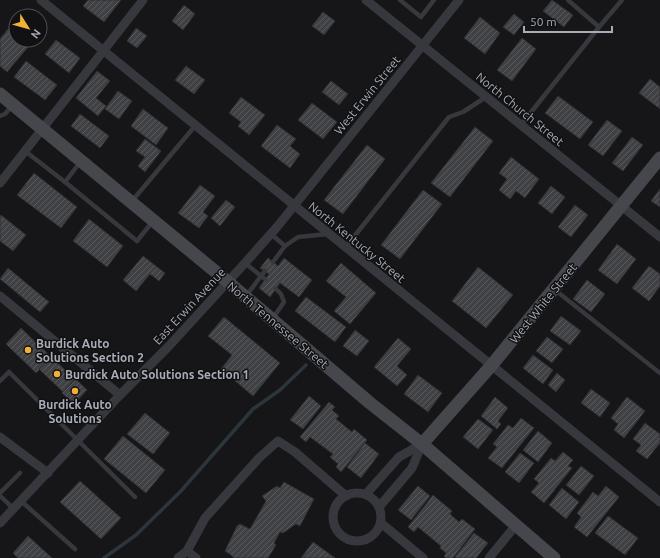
<svg xmlns="http://www.w3.org/2000/svg" width="660" height="558" font-family="Ubuntu,sans-serif">
<style>
.lines{fill:none;stroke-linecap:round;stroke-linejoin:round}
.stream{stroke:#2c353c;stroke-width:3.5}
.building{fill:url(#building-hatch);stroke:#303034}
.lane{stroke:#37383d;stroke-width:4.5}
.street{stroke:#37383d;stroke-width:9}
.secondary{stroke:#45474d;stroke-width:13}
.poi-dot{fill:#f2b134;stroke:#111113;stroke-width:1.5}
.labels{text-anchor:middle;dominant-baseline:central;stroke-width:3;stroke-linejoin:round;paint-order:stroke}
.street-label{font-size:12px;fill:#a8adb8;stroke:#111113}
.poi-label{font-size:12px;font-weight:bold;fill:#a8adb8;stroke:#111113;text-anchor:start}
</style>
<defs>
<pattern id="building-hatch" width="6" height="6" patternUnits="userSpaceOnUse"><rect width="6" height="6" fill="#404145"/><path d="M-1 1l2-2M0 6l6-6M5 7l2-2" fill="none" stroke="#595a5e"/></pattern>
</defs>
<rect width="100%" height="100%" fill="#161618"/>
<g class="lines">
<path class="stream" d="M104,558L136,535L180,492L253,409L280,390L306,365"/>
</g>
<g class="building">
<path d="M88,0H121L104,22L83,6Z"/>
<path d="M552,0L573,15L564,27L543,11Z"/>
<path d="M184,5L195,14L183,30L172,21Z"/>
<path d="M323,12L335,21L324,35L312,26Z"/>
<path d="M514,14L524,22L514,35L503,27Z"/>
<path d="M480,17L500,33L485,54L464,38Z"/>
<path d="M16,19V40H34L7,72L0,66V39Z"/>
<path d="M136,28L147,36L137,48L127,41Z"/>
<path d="M522,38L536,49L512,81L497,70Z"/>
<path d="M56,40L80,58L69,73L45,54Z"/>
<path d="M26,61L57,85L45,100L14,77Z"/>
<path d="M186,66L205,80L194,94L175,80Z"/>
<path d="M97,71L110,81L96,98L106,106L98,116L76,98Z"/>
<path d="M650,79L660,87V109L639,93Z"/>
<path d="M331,81L348,94L339,105L322,92Z"/>
<path d="M118,91L132,101L119,119L105,109Z"/>
<path d="M558,96L593,122L580,139L545,113Z"/>
<path d="M241,97L265,115L249,135L238,126L241,122L229,113Z"/>
<path d="M312,103L337,122L323,139L298,120Z"/>
<path d="M143,109L168,128L156,145L131,126Z"/>
<path d="M80,114L109,136L100,148L71,126Z"/>
<path d="M607,120L622,131L603,156L588,145Z"/>
<path d="M277,125L296,139L290,146L300,154L290,168L261,146Z"/>
<path d="M475,127L493,141L450,197L431,183Z"/>
<path d="M632,137L643,145L623,171L612,163Z"/>
<path d="M145,139L161,151L145,172L138,166L145,157L136,151Z"/>
<path d="M367,145L385,159L343,214L324,200Z"/>
<path d="M511,157L539,179L525,198L516,191L510,199L499,190L507,179L499,173Z"/>
<path d="M34,173L77,207L61,228L17,195Z"/>
<path d="M200,185L215,196L203,212L208,216L199,228L178,213Z"/>
<path d="M551,186L565,197L552,214L538,203Z"/>
<path d="M660,189V207L651,201Z"/>
<path d="M423,190L442,204L400,259L381,245Z"/>
<path d="M226,200L235,207L220,226L211,218Z"/>
<path d="M575,205L588,215L571,237L558,227Z"/>
<path d="M1,215L26,235L13,251L0,241V217Z"/>
<path d="M89,219L123,246L107,267L73,241Z"/>
<path d="M617,244L636,259L617,284L598,270Z"/>
<path d="M143,256L165,273L159,281L150,274L136,291L123,280Z"/>
<path d="M268,258L278,266L284,258L312,280L299,297L280,283L270,297L259,288L269,274L260,268Z"/>
<path d="M341,263L376,293L350,324L334,311L346,297L326,281Z"/>
<path d="M649,266L660,274V286L649,301L632,288Z"/>
<path d="M478,267L513,295L486,328L452,301Z"/>
<path d="M8,268L49,302L40,312L0,279Z"/>
<path d="M587,280L605,294L591,312L573,299Z"/>
<path d="M306,297L346,327L335,342L295,311Z"/>
<path d="M561,316L581,331L570,345L550,331Z"/>
<path d="M224,317L280,363L253,396L221,369L232,355L208,336Z"/>
<path d="M21,328L51,357L36,373L6,344Z"/>
<path d="M355,330L369,341L357,356L343,346Z"/>
<path d="M547,337L563,349L552,363L536,351Z"/>
<path d="M398,338L411,349L397,366L407,375L397,386L374,367Z"/>
<path d="M533,355L553,370L543,384L523,368Z"/>
<path d="M51,357L75,379L63,392L39,369Z"/>
<path d="M557,373L565,380L556,392L548,385Z"/>
<path d="M418,375L442,393L428,412L404,394Z"/>
<path d="M76,379L87,390L74,404L62,393Z"/>
<path d="M591,389L610,403L600,417L581,403Z"/>
<path d="M309,396L321,406L303,429L290,420Z"/>
<path d="M495,397L508,408L498,421L501,424L497,429L481,416Z"/>
<path d="M627,397L645,411L624,438L614,430L618,424L611,418Z"/>
<path d="M329,402L335,407L332,410L339,416L336,419L352,432L354,429L367,440L341,472L336,467L338,464L330,457L333,454L310,437L306,442L300,437Z"/>
<path d="M145,413L170,433L153,454L127,434Z"/>
<path d="M521,418L534,428L502,468L488,458L497,447L493,444L508,425L513,428Z"/>
<path d="M478,419L493,430L478,449L463,437Z"/>
<path d="M645,423L660,434V443L647,459L636,451L641,445L633,439Z"/>
<path d="M538,431L552,443L538,462L523,450Z"/>
<path d="M123,436L165,470L146,493L104,459Z"/>
<path d="M365,443L379,454L361,478L347,467Z"/>
<path d="M563,452L573,460L568,466L572,468L544,503L531,492L539,483L534,479L551,458L555,461Z"/>
<path d="M520,453L534,463L519,483L505,472Z"/>
<path d="M581,466L594,476L579,495L566,485Z"/>
<path d="M80,481L121,518L101,539L60,502Z"/>
<path d="M284,482L314,499L300,526L296,524L283,533L280,532L274,543L276,545L268,558H234L231,555L225,551L237,526L240,524L250,529L266,501L262,496L277,486L280,488Z"/>
<path d="M418,486L430,496L411,520L398,510Z"/>
<path d="M606,486L619,497L587,537L574,527L581,517L577,513L593,492L598,496Z"/>
<path d="M562,488L579,502L566,519L549,505Z"/>
<path d="M433,495L452,511L450,514L459,522L462,519L475,529L453,558H446L444,556L446,553L440,548L441,546L418,527L414,532L408,527Z"/>
<path d="M608,516L638,538L625,555L595,533Z"/>
<path d="M474,533L488,543L476,558H457L455,557Z"/>
<path d="M28,536L52,558H18L13,553Z"/>
<path d="M313,542L335,558H301Z"/>
</g>
<g class="lines">
<g class="lane">
<path d="M400,0L421,17L434,0"/>
<path d="M568,0L599,27"/>
<path d="M0,116L5,114L12,106"/>
<path d="M520,126L599,27L622,0"/>
<path d="M25,151L65,182"/>
<path d="M81,161L65,182L137,241L153,221"/>
<path d="M132,201L195,126"/>
<path d="M271,234L285,246"/>
<path d="M345,248L449,117L463,112L486,97"/>
<path d="M273,262L285,246L298,237L328,234"/>
<path d="M245,263L261,276L246,296"/>
<path d="M265,271L261,276L265,279"/>
<path d="M555,290L660,373"/>
<path d="M273,318L284,302L281,294L276,289"/>
<path d="M0,381L9,372L135,497"/>
<path d="M0,493L20,473"/>
<path d="M0,496L14,509"/>
<path d="M21,501L75,549"/>
</g>
<g class="street">
<path d="M41,0L660,502"/>
<path d="M366,0L660,237"/>
<path d="M0,183L143,0"/>
<path d="M0,296L120,395"/>
<path d="M0,437L48,473"/>
<circle cx="357" cy="517" r="24"/>
<path d="M366,494L399,457L422,444"/>
<path d="M379,507L412,468L422,444"/>
<path d="M0,523L120,395L169,346L245,263L277,227L459,0"/>
<path d="M381,523L423,558"/>
<path d="M187,551L196,558"/>
<path d="M178,558L187,551L205,518L259,458L278,441L295,452L346,496"/>
<path d="M489,558L516,525"/>
</g>
<g class="secondary">
<path d="M0,94L228,282L370,403L422,444L554,558"/>
<path d="M422,444L491,366L660,158"/>
</g>
</g>
<g class="poi-dot">
<circle cx="28" cy="350" r="4"/>
<circle cx="57" cy="374" r="4"/>
<circle cx="75" cy="391" r="4"/>
</g>
<g class="labels">
<g class="street-label">
<text transform="translate(367 95) rotate(-51)">West Erwin Street</text>
<text transform="translate(520 109) rotate(39)">North Church Street</text>
<text transform="translate(357 242) rotate(39)">North Kentucky Street</text>
<text transform="translate(543 303) rotate(-51)">West White Street</text>
<text transform="translate(189 306) rotate(-47)">East Erwin Avenue</text>
<text transform="translate(278 325) rotate(40)">North Tennessee Street</text>
</g>
<g class="poi-label">
<text x="36" y="343">Burdick Auto<tspan x="36" dy="14">Solutions Section 2</tspan></text>
<text x="65" y="374">Burdick Auto Solutions Section 1</text>
<text x="75" y="404" text-anchor="middle">Burdick Auto<tspan x="75" dy="14">Solutions</tspan></text>
</g>
</g>
<g transform="translate(28 28) rotate(127)"><circle r="19" fill="#111113" stroke="#4d4f55"/>
<path d="M0-3L7 15L0 10L-7 15Z" fill="#f2b134"/>
<text y="-6" font-size="11" font-weight="bold" text-anchor="middle" fill="#a8adb8">N</text>
</g>
<path d="M524 26v6h88v-6" fill="none" stroke="#a8adb8" stroke-width="2"/>
<text x="530" y="26" font-size="12" fill="#a8adb8" stroke="#111113" stroke-width="3" paint-order="stroke">50 m</text>
</svg>
